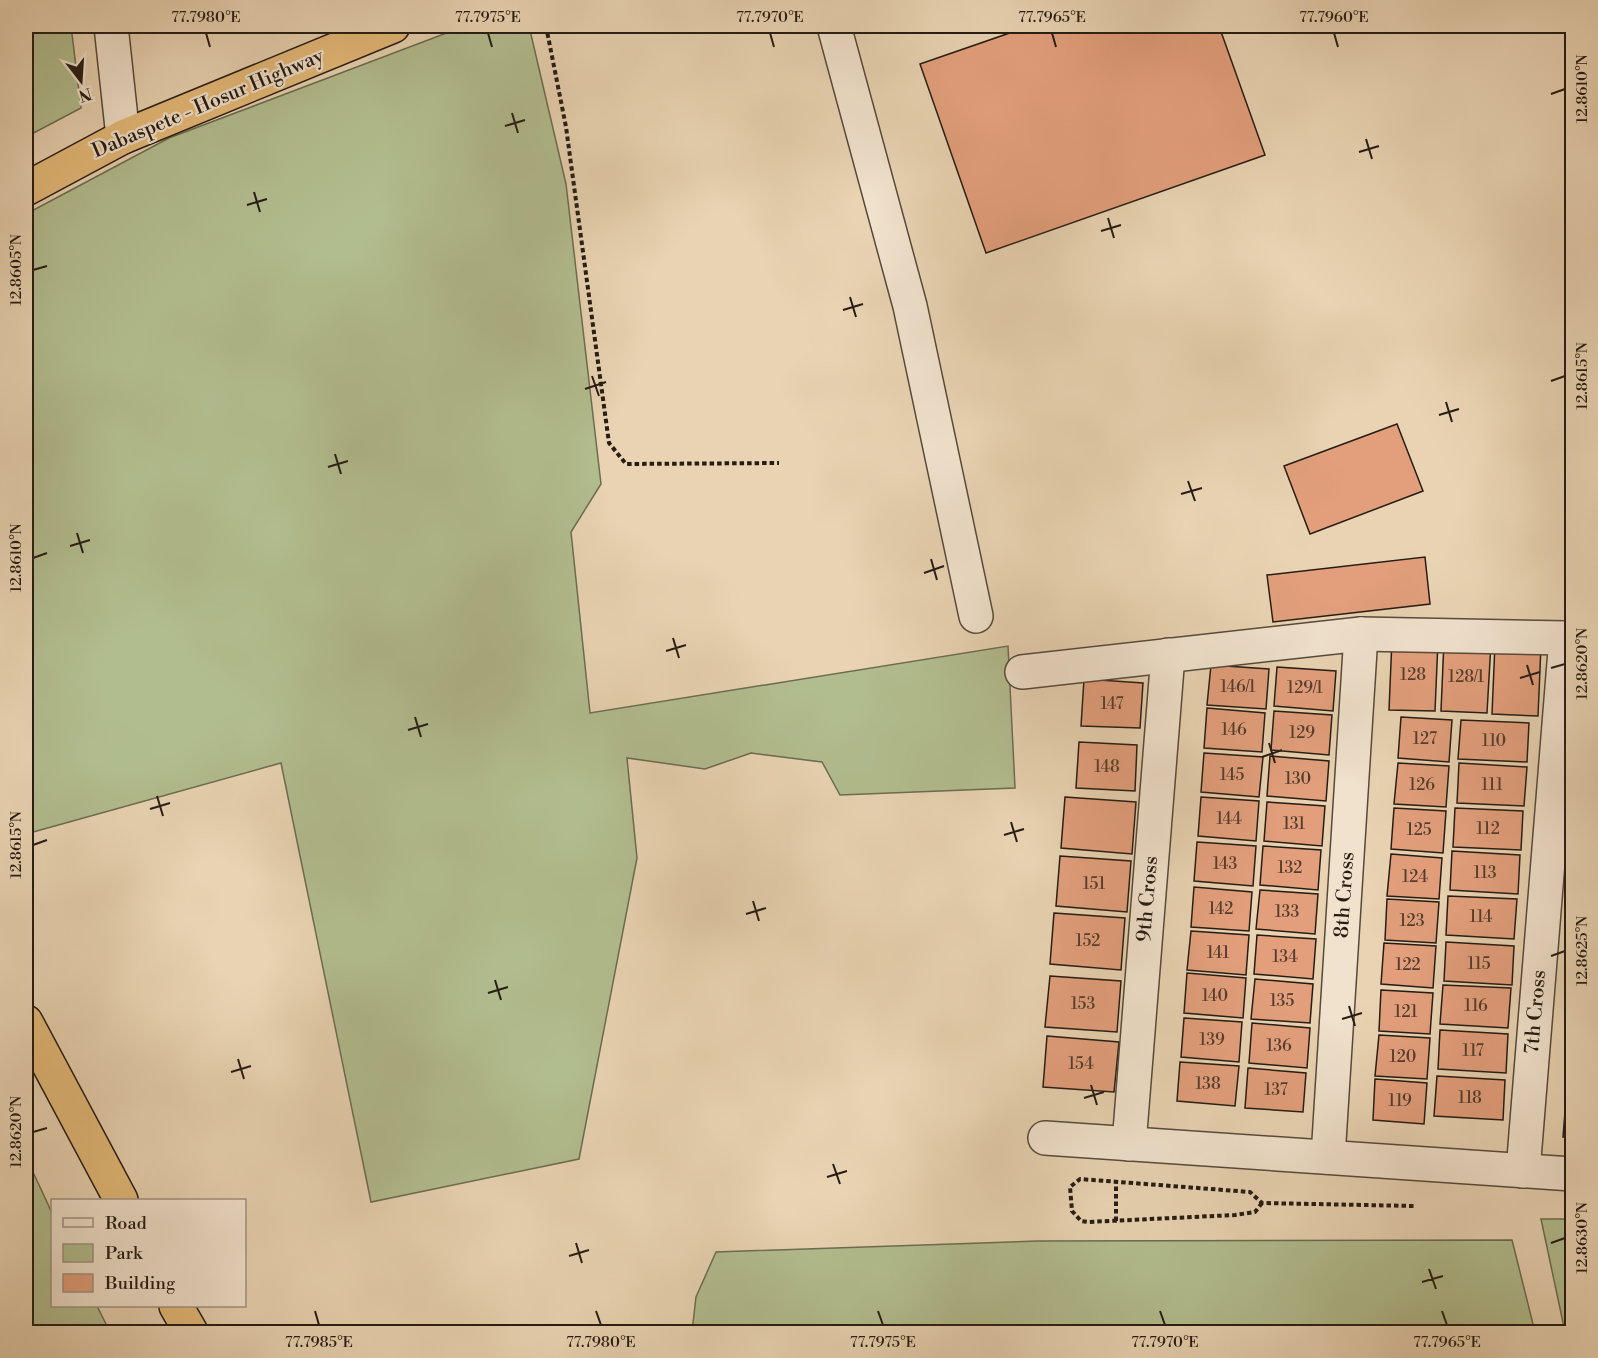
<svg xmlns="http://www.w3.org/2000/svg" width="1598" height="1358" font-family="'Libre Bodoni',serif">
<style>
.green{fill:#b2bd8f;stroke:#6c6c52;stroke-width:1.5}
.building{fill:#e39f7c;stroke:#251c14;stroke-width:1.5}
.lines{fill:none;stroke-linecap:round;stroke-linejoin:round}
.minor-casing{stroke:#564a3c;stroke-width:36}
.highway-casing{stroke:#251c14;stroke-width:36}
.path{stroke:#251c14;stroke-width:4;stroke-dasharray:4.5 3;stroke-linecap:butt}
.minor{stroke:#f1e2cd;stroke-width:33}
.highway{stroke:#e4ba79;stroke-width:33}
.ticks{fill:none;stroke:#251c14;stroke-width:2}
.labels{text-anchor:middle;dominant-baseline:central;stroke-width:4.5;stroke-linejoin:round;paint-order:stroke}
.number-label{font-size:16px;fill:#543d2e}
.street-label{font-size:20px;fill:#251c14;stroke:#f1e2cd}
.neatline{fill:none;stroke:#251c14;stroke-width:2}
.ticks-label{font-size:15px;text-anchor:middle;fill:#251c14}
</style>
<rect width="100%" height="100%" fill="#e9d3b2"/>
<filter id="stains"><feTurbulence type="fractalNoise" baseFrequency=".00333" numOctaves="4"/><feColorMatrix values="0 0 0 0 .2 0 0 0 0 .09 0 0 0 0 .02 0 0 0 .5 -.17"/></filter>
<radialGradient id="worn" r=".72"><stop offset=".6" stop-color="#630" stop-opacity="0"/><stop offset="1" stop-color="#630" stop-opacity=".3"/></radialGradient>
<g class="green">
<path d="M26,26H71L81,108L26,137Z"/>
<path d="M465,26H529L566,184L601,484L571,532L590,713L1008,646L1015,788L840,795L822,762L751,753L705,769L627,758L637,858L579,1159L371,1202L281,763L26,834V214L169,138Z"/>
<path d="M26,1157L52,1213V1306H97L110,1332H26Z"/>
<path d="M1541,1219H1572V1332H1565Z"/>
<path d="M1512,1240L1535,1332H692L696,1297L716,1252L1037,1241Z"/>
</g>
<g class="building">
<path d="M1030,26H1219L1265,155L986,253L920,64Z"/>
<path d="M1397,424L1423,491L1310,534L1284,466Z"/>
<path d="M1425,557L1430,604L1273,622L1267,575Z"/>
<path d="M1392,639L1438,641L1435,711L1389,710Z"/>
<path d="M1444,641L1491,643L1487,713L1441,711Z"/>
<path d="M1495,644L1541,646L1538,716L1492,714Z"/>
<path d="M1211,665L1269,669L1266,709L1207,705Z"/>
<path d="M1277,667L1336,671L1333,711L1274,706Z"/>
<path d="M1084,679L1143,683L1140,728L1081,726Z"/>
<path d="M1207,708L1265,713L1262,752L1204,748Z"/>
<path d="M1274,711L1332,715L1329,755L1271,750Z"/>
<path d="M1401,717L1452,720L1449,762L1398,758Z"/>
<path d="M1461,720L1529,723L1527,762L1458,759Z"/>
<path d="M1079,742L1137,745L1135,791L1076,788Z"/>
<path d="M1204,753L1263,757L1259,797L1201,792Z"/>
<path d="M1270,756L1329,761L1326,801L1267,796Z"/>
<path d="M1398,763L1449,766L1446,807L1394,804Z"/>
<path d="M1459,763L1527,767L1524,806L1457,803Z"/>
<path d="M1065,797L1136,802L1132,854L1061,848Z"/>
<path d="M1201,797L1259,801L1256,841L1198,836Z"/>
<path d="M1267,802L1325,806L1322,846L1264,841Z"/>
<path d="M1394,808L1446,811L1443,853L1391,849Z"/>
<path d="M1455,808L1523,811L1521,850L1453,847Z"/>
<path d="M1197,842L1256,846L1253,886L1194,881Z"/>
<path d="M1263,846L1321,850L1318,890L1260,885Z"/>
<path d="M1452,851L1520,855L1518,894L1450,890Z"/>
<path d="M1391,854L1442,858L1439,899L1387,896Z"/>
<path d="M1060,856L1131,861L1127,912L1056,906Z"/>
<path d="M1194,887L1252,892L1249,931L1191,927Z"/>
<path d="M1260,890L1318,894L1315,934L1256,929Z"/>
<path d="M1448,896L1517,899L1514,939L1446,935Z"/>
<path d="M1387,899L1439,902L1436,943L1385,940Z"/>
<path d="M1054,913L1125,918L1121,970L1050,964Z"/>
<path d="M1191,931L1249,935L1246,975L1187,970Z"/>
<path d="M1257,935L1316,939L1313,979L1254,974Z"/>
<path d="M1446,942L1514,946L1512,985L1444,981Z"/>
<path d="M1384,943L1436,946L1433,988L1381,984Z"/>
<path d="M1187,973L1246,978L1243,1018L1184,1013Z"/>
<path d="M1050,976L1121,981L1117,1032L1045,1027Z"/>
<path d="M1255,979L1313,984L1310,1023L1251,1019Z"/>
<path d="M1443,985L1511,988L1508,1028L1440,1024Z"/>
<path d="M1381,990L1433,993L1430,1034L1379,1031Z"/>
<path d="M1184,1018L1242,1022L1239,1062L1181,1057Z"/>
<path d="M1252,1023L1310,1028L1307,1068L1249,1063Z"/>
<path d="M1440,1030L1508,1034L1506,1073L1438,1069Z"/>
<path d="M1379,1035L1430,1038L1427,1079L1375,1076Z"/>
<path d="M1047,1036L1119,1042L1114,1092L1043,1087Z"/>
<path d="M1567,1052H1572V1091L1565,1090Z"/>
<path d="M1180,1062L1239,1066L1235,1106L1177,1101Z"/>
<path d="M1248,1068L1306,1073L1303,1112L1245,1108Z"/>
<path d="M1437,1076L1505,1080L1503,1120L1434,1116Z"/>
<path d="M1375,1079L1427,1083L1424,1124L1373,1120Z"/>
<path d="M1566,1099H1572V1137H1563Z"/>
</g>
<g class="lines">
<g class="minor-casing">
<g id="minor">
<path d="M111,26L123,137"/>
<path d="M834,26L910,306L976,616"/>
<path d="M1022,672L1361,634L1566,638L1572,637"/>
<path d="M1045,1138L1572,1174"/>
<path d="M1129,1144L1168,655"/>
<path d="M1328,1157L1361,634"/>
<path d="M1523,1171L1566,638"/>
</g>
</g>
<g class="highway-casing">
<g id="highway">
<path d="M26,189L123,137L393,26"/>
<path d="M26,1022L121,1200"/>
<path d="M176,1306L191,1332"/>
</g>
</g>
<g class="path">
<path d="M546,26L566,127L609,443L626,464L779,463"/>
<path d="M1262,1203L1255,1212L1235,1215L1088,1222L1081,1221L1072,1211L1070,1187L1080,1179L1250,1192L1262,1203L1415,1206"/>
<path d="M1116,1221V1181"/>
</g>
<use href="#minor" class="minor"/>
<use href="#highway" class="highway"/>
</g>
<path class="ticks" d="M206,33L210,47M488,33L492,47M770,33L774,47M1052,33L1056,47M1334,33L1338,47M1551,94L1565,89M512,113L518,133M505,126L525,120M1366,139L1372,159M1359,152L1379,146M254,192L260,212M247,205L267,199M1108,218L1114,238M1101,231L1121,225M33,270L47,266M850,297L856,317M843,310L863,304M592,376L599,396M1551,381L1565,376M585,389L606,382M1446,402L1452,422M1439,415L1459,409M335,454L341,474M328,467L348,461M1188,481L1195,501M1181,494L1202,488M77,533L83,553M70,546L90,540M33,558L47,553M931,559L937,580M924,573L944,566M673,638L679,658M666,651L686,645M1527,665L1533,685M1551,668L1565,664M1520,678L1540,672M415,717L421,737M408,730L428,724M1269,743L1275,763M1262,757L1282,750M157,796L163,816M150,809L170,803M1011,822L1017,842M1004,835L1024,829M33,845L47,840M753,901L759,921M746,914L766,908M1551,956L1565,951M495,980L501,1000M488,993L508,987M1349,1006L1355,1026M1342,1019L1362,1013M238,1059L244,1079M231,1072L251,1066M1091,1085L1097,1105M1084,1098L1104,1092M33,1132L47,1128M833,1164L840,1184M827,1177L847,1171M576,1243L582,1263M1551,1243L1565,1238M569,1256L589,1250M1429,1269L1436,1289M1422,1282L1443,1276M315,1311L319,1325M596,1311L601,1325M878,1311L883,1325M1160,1311L1165,1325M1442,1311L1447,1325"/>
<g class="labels">
<g class="number-label">
<text x="1413" y="675">128</text>
<text x="1466" y="677">128/1</text>
<text x="1238" y="687">146/1</text>
<text x="1305" y="688">129/1</text>
<text x="1112" y="704">147</text>
<text x="1234" y="730">146</text>
<text x="1302" y="733">129</text>
<text x="1425" y="739">127</text>
<text x="1494" y="741">110</text>
<text x="1107" y="767">148</text>
<text x="1232" y="775">145</text>
<text x="1298" y="779">130</text>
<text x="1422" y="785">126</text>
<text x="1492" y="785">111</text>
<text x="1229" y="819">144</text>
<text x="1294" y="824">131</text>
<text x="1488" y="829">112</text>
<text x="1419" y="830">125</text>
<text x="1225" y="864">143</text>
<text x="1290" y="868">132</text>
<text x="1485" y="873">113</text>
<text x="1415" y="877">124</text>
<text x="1094" y="884">151</text>
<text x="1221" y="909">142</text>
<text x="1287" y="912">133</text>
<text x="1481" y="917">114</text>
<text x="1412" y="921">123</text>
<text x="1088" y="941">152</text>
<text x="1218" y="953">141</text>
<text x="1285" y="957">134</text>
<text x="1479" y="964">115</text>
<text x="1408" y="965">122</text>
<text x="1215" y="996">140</text>
<text x="1282" y="1001">135</text>
<text x="1083" y="1004">153</text>
<text x="1476" y="1006">116</text>
<text x="1406" y="1012">121</text>
<text x="1212" y="1040">139</text>
<text x="1279" y="1046">136</text>
<text x="1473" y="1051">117</text>
<text x="1403" y="1057">120</text>
<text x="1081" y="1064">154</text>
<text x="1208" y="1084">138</text>
<text x="1276" y="1090">137</text>
<text x="1470" y="1098">118</text>
<text x="1400" y="1101">119</text>
</g>
<g class="street-label">
<text transform="translate(208 104) rotate(-23)">Dabaspete - Hosur Highway</text>
<text transform="translate(1345 895) rotate(-86)">8th Cross</text>
<text transform="translate(1148 899) rotate(-85)">9th Cross</text>
<text transform="translate(1536 1012) rotate(-85)">7th Cross</text>
</g>
</g>
<rect width="1598" height="1358" fill="none" stroke="#e9d3b2" stroke-width="66"/>
<rect x="51" y="1199" width="195" height="108" fill="#f1e2cd" stroke="#9f9383" stroke-width="1.5"/>
<rect x="63" y="1218" width="30" height="9" fill="#f1e2cd" stroke="#9f9383" stroke-width="1.5"/>
<text x="105" y="1229" font-size="18" fill="#251c14">Road</text>
<rect x="63" y="1244" width="30" height="18" fill="#b2bd8f" stroke="#9f9383" stroke-width="1.5"/>
<text x="105" y="1259" font-size="18" fill="#251c14">Park</text>
<rect x="63" y="1274" width="30" height="18" fill="#e39f7c" stroke="#9f9383" stroke-width="1.5"/>
<text x="105" y="1289" font-size="18" fill="#251c14">Building</text>
<g transform="translate(81 81) rotate(163)" stroke="#f1e2cd" stroke-width="4.5" paint-order="stroke">
<path d="M0-4.5L10 22L0 15L-10 22Z" fill="#251c14"/>
<text y="-9" font-size="16" font-weight="bold" text-anchor="middle" fill="#251c14">N</text>
</g>
<rect x="33" y="33" width="1532" height="1292" class="neatline"/>
<g class="ticks-label">
<text x="206" y="22">77.7980°E</text>
<text x="488" y="22">77.7975°E</text>
<text x="770" y="22">77.7970°E</text>
<text x="1052" y="22">77.7965°E</text>
<text x="1334" y="22">77.7960°E</text>
<text transform="translate(1582 89) rotate(-90)" y="5">12.8610°N</text>
<text transform="translate(16 270) rotate(-90)" y="5">12.8605°N</text>
<text transform="translate(1582 376) rotate(-90)" y="5">12.8615°N</text>
<text transform="translate(16 558) rotate(-90)" y="5">12.8610°N</text>
<text transform="translate(1582 664) rotate(-90)" y="5">12.8620°N</text>
<text transform="translate(16 845) rotate(-90)" y="5">12.8615°N</text>
<text transform="translate(1582 951) rotate(-90)" y="5">12.8625°N</text>
<text transform="translate(16 1132) rotate(-90)" y="5">12.8620°N</text>
<text transform="translate(1582 1238) rotate(-90)" y="5">12.8630°N</text>
<text x="319" y="1347">77.7985°E</text>
<text x="601" y="1347">77.7980°E</text>
<text x="883" y="1347">77.7975°E</text>
<text x="1165" y="1347">77.7970°E</text>
<text x="1447" y="1347">77.7965°E</text>
</g>
<rect width="100%" height="100%" filter="url(#stains)"/>
<rect width="100%" height="100%" fill="url(#worn)"/>
</svg>
